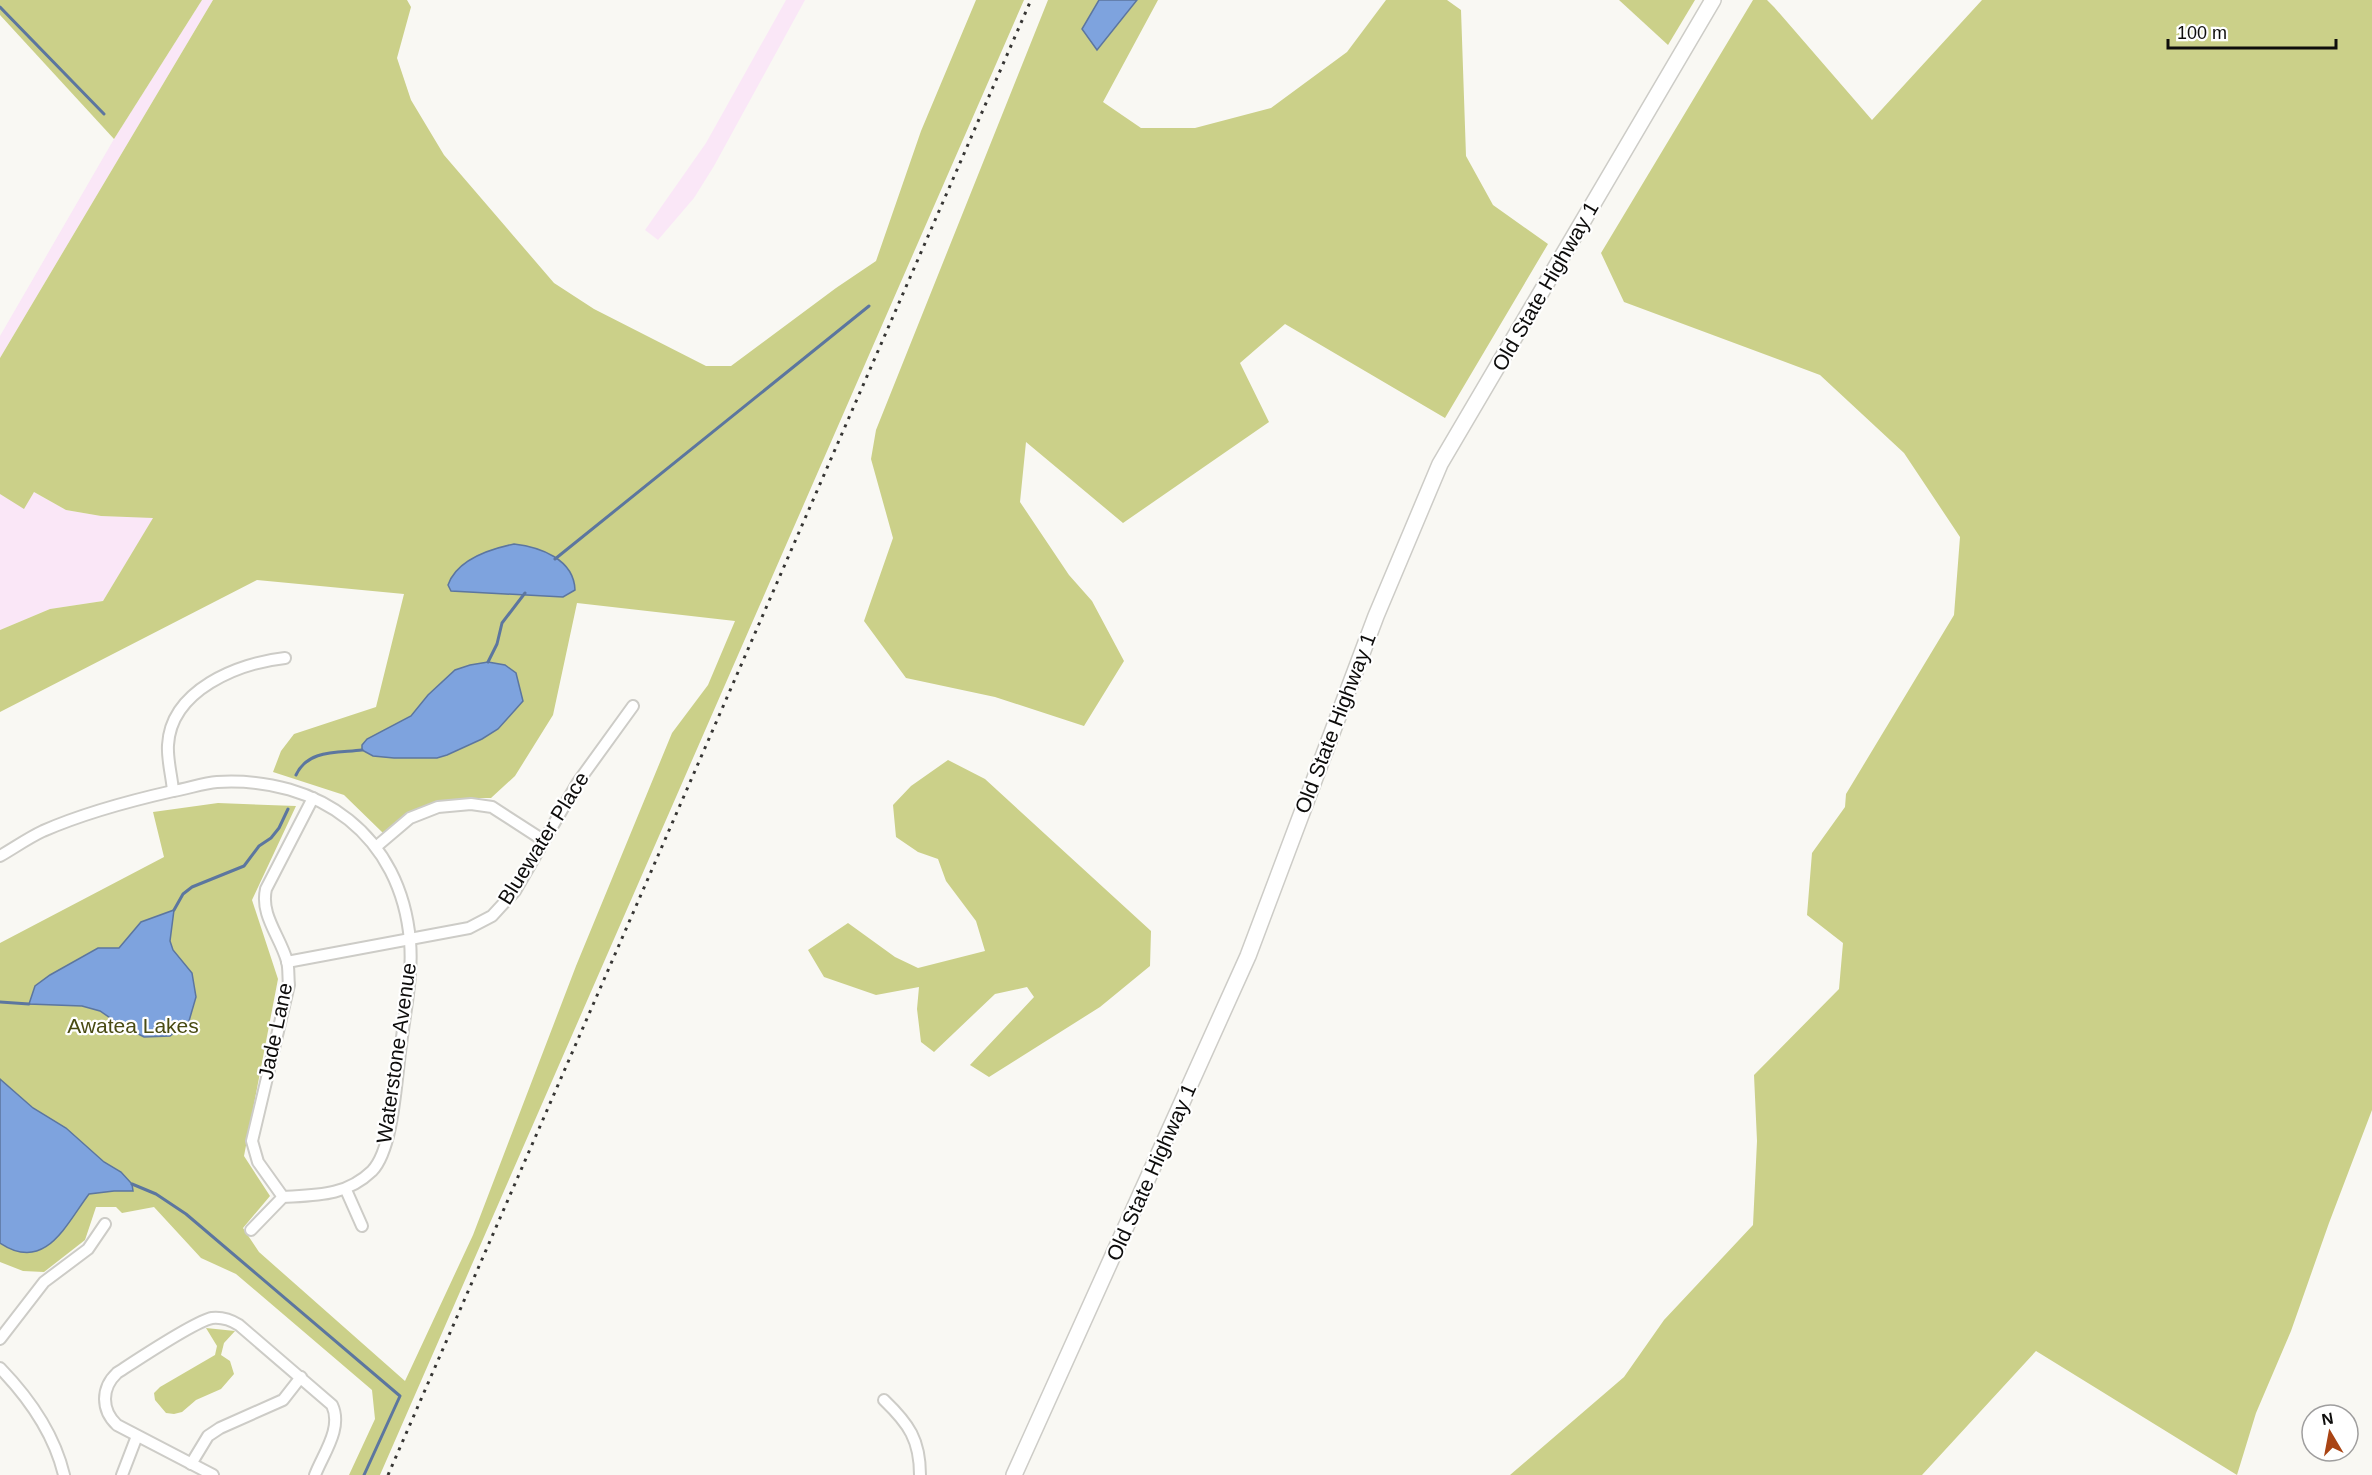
<svg xmlns="http://www.w3.org/2000/svg" width="2372" height="1475" font-family="Arial,sans-serif">
<style>
.industrial{fill:#fae7f7}
.green{fill:#cbd089}
.water{fill:#7ea3de;stroke:#5c769f;stroke-width:1.5}
.lines{fill:none;stroke-linecap:round;stroke-linejoin:round}
.stream{stroke:#5c769f;stroke-width:3}
.minor-casing{stroke:#cdccc7;stroke-width:14}
.secondary-casing{stroke:#cdccc7;stroke-width:18}
.minor{stroke:#fff;stroke-width:10}
.secondary{stroke:#fff;stroke-width:15}
.rail{stroke:#363533;stroke-width:3;stroke-dasharray:3 6;stroke-linecap:butt}
.labels{text-anchor:middle;dominant-baseline:central;stroke-width:4.5;stroke-linejoin:round;paint-order:stroke}
.street-label{font-size:21px;fill:#0e0d0c;stroke:#fff}
.park-label{font-size:21px;fill:#494b13;stroke:#fff}
</style>
<rect width="100%" height="100%" fill="#f9f8f3"/>
<g class="industrial">
<path d="M202,0H213L0,358V336L114,139Z"/>
<path d="M786,0H805L714,166L694,198L658,240L645,230L706,143Z"/>
<path d="M34,492L66,510L101,516L154,517L103,601L50,609L0,630V494L24,508Z"/>
</g>
<g class="green">
<path d="M0,0H202L114,139L0,15Z"/>
<path d="M213,0H407L411,7L397,58L411,100L444,155L554,283L594,309L706,366H731L836,288L876,261L921,131L976,0H1024L380,1475H349L375,1419L372,1390L236,1274L201,1258L154,1207L122,1213L116,1207H96L85,1240L44,1272L23,1271L0,1262V943L164,857L153,812L218,803L296,806L252,900L278,979L244,1156L270,1196L243,1228L259,1252L405,1381L473,1235L576,966L672,733L708,685L735,621L577,603L553,715L515,776L491,798C444,797 419,803 383,833L344,795L273,772L281,751L294,734L376,707L404,594L257,580L0,712V630L50,609L103,601L153,518L101,516L66,510L34,492L24,509L0,494V358Z"/>
<path d="M1048,0H1099L1082,29L1124,17L1137,0H1158L1103,102L1141,128H1195L1271,108L1347,52L1386,0H1447L1461,10L1466,156L1493,205L1548,244L1445,418L1285,324L1240,363L1269,422L1123,523L1026,442L1020,502L1069,575L1092,601L1124,661L1084,726L995,697L906,678L864,621L893,538L871,459L876,430Z"/>
<path d="M1619,0H1695L1668,45Z"/>
<path d="M1753,0H1767L1774,7L1872,120L1982,0H2372V1110L2329,1223L2291,1331L2256,1413L2237,1475L2036,1351L1922,1475H1510L1624,1377L1664,1320L1753,1225L1757,1141L1754,1075L1839,989L1843,943L1807,915L1812,853L1845,807L1846,794L1954,615L1960,537L1904,453L1820,375L1624,302L1601,253Z"/>
<path d="M948,760L985,779L1151,931L1150,966L1100,1007L989,1077L970,1065L1034,997L1027,987L995,994L934,1052L921,1042L917,1009L919,987L876,995L824,977L808,950L848,923L895,957L918,968L985,951L976,921L946,881L938,859L918,852L896,837L893,805L911,786Z"/>
<path d="M206,1328L235,1331L224,1343L221,1355L230,1361L234,1374L221,1389L196,1400L182,1412L174,1414L166,1413L155,1400L154,1393L160,1387L215,1355L217,1346Z"/>
</g>
<g class="water">
<path d="M1099,0H1137L1097,50L1082,29Z"/>
<path d="M514,544C540,547 574,559 575,590L563,597L451,591L448,585C457,559 490,549 514,544Z"/>
<path d="M488,662L505,665L516,673L523,701L498,729L482,739L447,755L437,758H394L373,756L362,750V745L367,739L411,716L428,695L455,670L470,665Z"/>
<path d="M174,910L170,941L173,950L192,973L196,997L189,1021L170,1036L144,1037L119,1024L100,1011L82,1006L29,1004L35,986L50,975L98,948H119L141,922Z"/>
<path d="M0,1079L33,1108L66,1128L104,1162L121,1172L132,1184L133,1191H114L89,1194C65,1226 45,1273 0,1243Z"/>
</g>
<g class="lines">
<g class="stream">
<path d="M0,7L104,114"/>
<path d="M555,559L869,306"/>
<path d="M488,662L497,644L502,623L525,593"/>
<path d="M296,775C308,749 338,753 362,750"/>
<path d="M174,910L183,894L192,887L244,866L259,846L271,838L279,828L288,809"/>
<path d="M0,1002L29,1004"/>
<path d="M132,1184L156,1194L186,1214L400,1396L364,1475"/>
</g>
<g class="minor-casing">
<g id="minor">
<path d="M173,791C172,777 167,760 168,745C171,690 238,663 285,658"/>
<path d="M377,846L410,818L438,807L471,804L492,807L543,840"/>
<path d="M0,856C14,848 28,838 43,831C84,813 129,801 173,791C187,789 203,783 217,782C320,776 401,836 410,941C413,976 405,1011 401,1045C396,1077 394,1148 372,1171C346,1196 317,1195 283,1197L251,1230"/>
<path d="M287,962L469,928L492,916L515,891L578,782L633,706"/>
<path d="M346,1190L362,1226"/>
<path d="M283,1197L258,1162L252,1141L289,985C288,977 289,968 287,961C280,936 260,915 266,889L313,798"/>
<path d="M0,1339L44,1282L88,1249L105,1224"/>
<path d="M0,1368C30,1399 54,1433 64,1475"/>
<path d="M884,1400C909,1424 920,1440 920,1475"/>
<path d="M191,1464L208,1436L220,1428L283,1400L301,1377"/>
<path d="M122,1475L137,1436"/>
<path d="M213,1475L117,1425C101,1410 101,1388 117,1373C134,1362 195,1321 212,1318C222,1317 231,1320 239,1325L332,1405C343,1428 323,1454 315,1475"/>
</g>
</g>
<g class="secondary-casing">
<path id="secondary" d="M1014,1475L1248,956L1376,616L1440,464L1713,0"/>
</g>
<use href="#minor" class="minor"/>
<use href="#secondary" class="secondary"/>
<path class="rail" d="M388,1475L1031,0"/>
</g>
<g class="labels">
<g class="street-label">
<text transform="translate(1545 286) rotate(-60)">Old State Highway 1</text>
<text transform="translate(1335 723) rotate(-69)">Old State Highway 1</text>
<text transform="translate(543 838) rotate(-58)">Bluewater Place</text>
<text transform="translate(275 1031) rotate(-78)">Jade Lane</text>
<text transform="translate(396 1053) rotate(-82)">Waterstone Avenue</text>
<text transform="translate(1151 1172) rotate(-66)">Old State Highway 1</text>
</g>
<g class="park-label">
<text x="133" y="1025">Awatea Lakes</text>
</g>
</g>
<g transform="translate(2330 1433) rotate(350)"><circle r="28" fill="#ffffff" stroke="#9f9e9e" stroke-width="1.5"/>
<path d="M0-4.5L10 22L0 15L-10 22Z" fill="#a94414"/>
<text y="-9" font-size="16" font-weight="bold" text-anchor="middle" fill="#0e0d0c">N</text>
</g>
<path d="M2168 39v9h168v-9" fill="none" stroke="#0e0d0c" stroke-width="3"/>
<text x="2177" y="39" font-size="18" fill="#0e0d0c" stroke="#ffffff" stroke-width="4.5" paint-order="stroke">100 m</text>
</svg>
